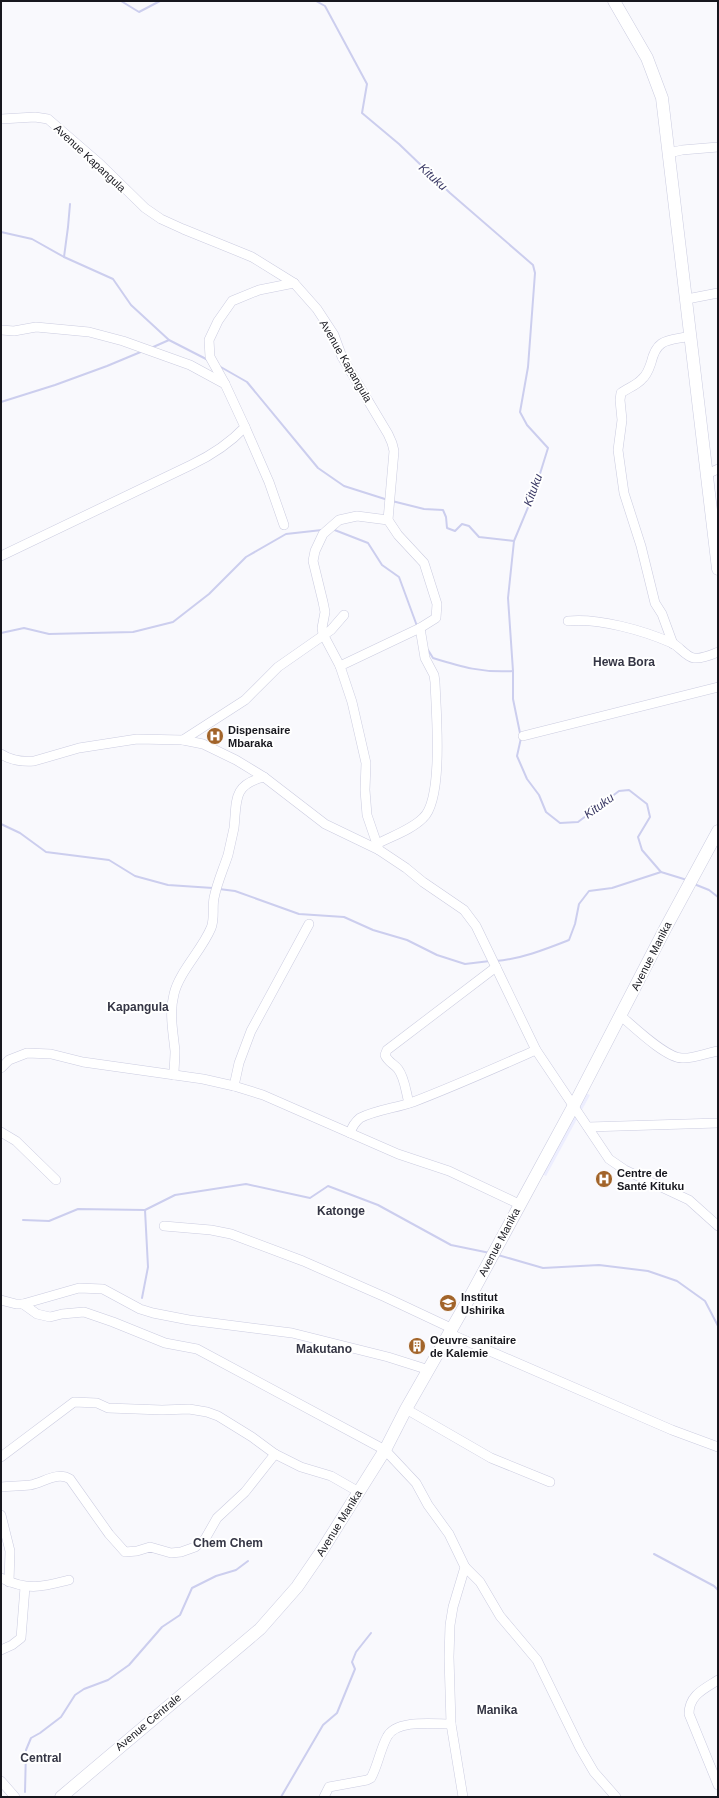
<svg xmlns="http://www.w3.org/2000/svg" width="719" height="1798" font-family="Helvetica,sans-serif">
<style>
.built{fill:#edeeff}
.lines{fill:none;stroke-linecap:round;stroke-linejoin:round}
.stream{stroke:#ccceee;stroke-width:2}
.street-casing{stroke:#cbcce0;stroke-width:10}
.secondary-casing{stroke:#cbcce0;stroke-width:13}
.street{stroke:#fff;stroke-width:9}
.secondary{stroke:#fff;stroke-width:12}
.labels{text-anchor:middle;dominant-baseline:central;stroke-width:4;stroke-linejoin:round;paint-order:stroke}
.street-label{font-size:11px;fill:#17171e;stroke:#fff}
.poi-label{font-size:11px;font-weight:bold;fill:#17171e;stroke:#fff;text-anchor:start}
.water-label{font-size:12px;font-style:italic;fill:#393864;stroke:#fff}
.neighbourhood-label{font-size:12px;font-weight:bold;fill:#353645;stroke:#fff}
</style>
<rect width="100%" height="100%" fill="#f9f9fd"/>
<path class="built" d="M583,1092L590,1095L546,1176L538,1172Z"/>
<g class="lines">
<g class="stream">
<path d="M121,1L139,12L160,1"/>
<path d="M316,1L325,6L367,84L362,113L399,144L450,193L533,265L535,273L528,367L520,412L527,425L548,448L534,493L514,541L508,598L513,671V699L521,738L517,756L527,779L539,795L546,812L560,823L578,822L619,791L629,790L647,804L650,817L638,837L642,850L661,872L687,880"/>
<path d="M1,232L32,239L64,257L113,279L131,305L169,340L208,360"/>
<path d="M64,257L68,227L70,204"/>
<path d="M151,348L169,340"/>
<path d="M219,366L247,382L318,468L344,486L388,500"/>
<path d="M1,402L55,385L107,366L143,351"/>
<path d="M392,501L424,509L443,510L446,517L447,528L455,531L462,524L469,526L479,537L514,541"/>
<path d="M332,529L368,543L382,565L399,577L417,626"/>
<path d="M1,633L24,628L49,634L133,632L173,622L209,594L246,557L286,534L322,530"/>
<path d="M428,650L433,658C462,667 482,673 513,671"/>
<path d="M1,824L20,833L46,852L109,860L135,876L168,885L213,888"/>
<path d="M694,884L709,890L718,897"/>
<path d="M219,889L235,891L299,914L344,917L373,930L407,940L437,955L465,964L490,961"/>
<path d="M496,961C521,959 546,949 569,940L575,924L579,904L589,891L612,888L661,872"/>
<path d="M23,1220L49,1221L78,1209L145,1210L175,1195L246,1184L310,1198L328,1186L378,1205L451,1245L490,1253"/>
<path d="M498,1255L543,1268L599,1265L648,1271L677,1281L705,1301L718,1326"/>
<path d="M142,1298L148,1267L145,1210"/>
<path d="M654,1554L714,1586L718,1590"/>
<path d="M25,1792L26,1750L31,1738L40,1733L61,1717L75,1695L84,1689L108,1680L129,1665L162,1627L180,1615L192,1588L216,1576L236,1570L248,1561"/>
<path d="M281,1797L323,1725L337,1713L355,1669L352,1662L356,1652L371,1633"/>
</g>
<g class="street-casing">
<g id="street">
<path d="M1,119L35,117L48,119L100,164L145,208L161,219L183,229L252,257L294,283L317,309L334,335L342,357L388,434L392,443L394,451L388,520L398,535L424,563L437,604L436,618L420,628L340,666"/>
<path d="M669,153L682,150L718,147"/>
<path d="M687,299L718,293"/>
<path d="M1,330L14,331L36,327L89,332L123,341L190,365L225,384"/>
<path d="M245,427L269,482L284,525"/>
<path d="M707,474L718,469"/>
<path d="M1,556L191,465C212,455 229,444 245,427L225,384L210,357L209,340L218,321L232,301L259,290L294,283"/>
<path d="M568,621C599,618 642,630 672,643C679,646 686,657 694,658C702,659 711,655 718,652"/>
<path d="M673,644L662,614L655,603L641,546L624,493L618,450L622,420L620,400L621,393C628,388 637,385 642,379C647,375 649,369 651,363C657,337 669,341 691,336"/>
<path d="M523,736L718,687"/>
<path d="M183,740L245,700L278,667L331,630L344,615"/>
<path d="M1,754C12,761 22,762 34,761L79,748L137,739L183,740L203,744L236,760L264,777L325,824L379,850L406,868L423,882L464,910L476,926L536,1050L609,1159L625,1170L689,1200L718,1226"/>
<path d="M377,844C392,836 411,830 423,818C444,799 436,710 435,682L434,675L425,658L420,628"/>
<path d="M379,850L367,815L365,790L366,763L352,702L340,666L323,634L322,628L325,612L323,602L313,561L315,551L323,534L339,520L357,516L388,520"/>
<path d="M621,1016C634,1027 666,1058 682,1058C693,1059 706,1053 718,1051"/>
<path d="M1,1068L9,1060L27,1053L51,1054L83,1062L203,1079L234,1086L263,1095L398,1154L449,1171L519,1204"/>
<path d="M174,1075C174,1067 175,1059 175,1051C173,1031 169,1013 174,994C179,972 202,950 211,928C215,919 212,908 214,898C217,883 223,870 228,855C230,846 232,837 234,828C237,801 232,785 264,777"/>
<path d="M234,1086L239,1063L251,1031L309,924"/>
<path d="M409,1103C406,1093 405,1078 398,1069C394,1064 388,1062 385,1055L387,1050L496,967"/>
<path d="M588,1127L718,1123"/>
<path d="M1,1132L16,1141L56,1180"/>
<path d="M350,1133C352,1127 355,1122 360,1118C376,1110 396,1108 413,1102C455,1086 495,1068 536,1050"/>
<path d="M164,1226L211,1230L231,1234L303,1261L385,1297L451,1328"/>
<path d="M1,1300L16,1304H23L79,1288L103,1289L140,1309L153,1313L189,1320L292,1333L388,1357L429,1370"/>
<path d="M23,1304L37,1314L50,1317L62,1314L84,1312L113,1322L165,1343L197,1349L385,1450L416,1483L428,1505L449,1534L465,1567L453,1607L450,1625L449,1657L451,1724L463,1797"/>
<path d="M448,1333L672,1430L718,1447"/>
<path d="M406,1409L491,1458L550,1482"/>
<path d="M1,1457L74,1402L97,1403L108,1408L162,1410L189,1409L207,1412L218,1416L252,1437L275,1454L301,1467L331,1476L359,1492"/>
<path d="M1,1487C11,1486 20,1486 30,1485C43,1483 57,1471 70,1479L109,1534L125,1552L137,1551L150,1547L171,1553L181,1552L195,1547L205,1539L217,1518L245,1492L275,1454"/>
<path d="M1,1515L10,1551L9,1582"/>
<path d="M465,1567L480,1582L500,1616L537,1660L580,1748L594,1772L616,1797"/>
<path d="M1,1578C28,1591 41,1587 69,1580"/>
<path d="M1,1650L12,1645L21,1638L25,1587"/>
<path d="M718,1680C704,1689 689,1695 689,1714L718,1785"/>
<path d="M1,1781L15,1797"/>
<path d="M324,1797L329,1787L367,1780L371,1778C378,1765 380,1750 387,1737C396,1719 434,1724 451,1724"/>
</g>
</g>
<g class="secondary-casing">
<g id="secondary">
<path d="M614,1L647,58L662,98L718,569"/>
<path d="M61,1797L260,1629L297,1587L321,1552L385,1450L406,1409L471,1295L574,1105L665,929L718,831"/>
</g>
</g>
<use href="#street" class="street"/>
<use href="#secondary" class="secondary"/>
</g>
<defs>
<g id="hospital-disc" transform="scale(0.9)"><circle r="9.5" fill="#a2642a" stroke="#fff"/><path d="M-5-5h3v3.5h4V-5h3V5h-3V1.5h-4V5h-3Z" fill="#fff"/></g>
<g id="school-disc" transform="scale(0.9)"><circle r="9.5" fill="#a2642a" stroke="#fff"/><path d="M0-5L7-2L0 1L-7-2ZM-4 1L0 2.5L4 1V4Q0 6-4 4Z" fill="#fff"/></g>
<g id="building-disc" transform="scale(0.9)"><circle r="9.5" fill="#a2642a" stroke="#fff"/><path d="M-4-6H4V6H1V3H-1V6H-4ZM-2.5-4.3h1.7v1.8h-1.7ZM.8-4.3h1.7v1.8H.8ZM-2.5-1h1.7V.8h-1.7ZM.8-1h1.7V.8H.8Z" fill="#fff"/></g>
</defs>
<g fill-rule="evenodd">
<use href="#hospital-disc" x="215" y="736"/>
<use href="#hospital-disc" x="604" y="1179"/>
<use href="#school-disc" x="448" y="1303"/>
<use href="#building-disc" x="417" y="1346"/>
</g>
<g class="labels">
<g class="street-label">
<text transform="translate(90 158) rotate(43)">Avenue Kapangula</text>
<text transform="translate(346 361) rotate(60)">Avenue Kapangula</text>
<text transform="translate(651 956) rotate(-63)">Avenue Manika</text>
<text transform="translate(499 1242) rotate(-62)">Avenue Manika</text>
<text transform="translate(339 1523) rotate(-58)">Avenue Manika</text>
<text transform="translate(148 1722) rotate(-40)">Avenue Centrale</text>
</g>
<g class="poi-label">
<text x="228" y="730">Dispensaire<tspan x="228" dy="13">Mbaraka</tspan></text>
<text x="617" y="1173">Centre de<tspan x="617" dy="13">Santé Kituku</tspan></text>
<text x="461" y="1297">Institut<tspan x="461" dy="13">Ushirika</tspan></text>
<text x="430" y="1340">Oeuvre sanitaire<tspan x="430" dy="13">de Kalemie</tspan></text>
</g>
<g class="water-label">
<text transform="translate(433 177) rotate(42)">Kituku</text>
<text transform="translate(533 490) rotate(-70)">Kituku</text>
<text transform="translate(599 806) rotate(-36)">Kituku</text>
</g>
<g class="neighbourhood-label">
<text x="624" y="662">Hewa Bora</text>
<text x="138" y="1007">Kapangula</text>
<text x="341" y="1211">Katonge</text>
<text x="324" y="1349">Makutano</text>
<text x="228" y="1543">Chem Chem</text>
<text x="497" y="1710">Manika</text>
<text x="41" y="1758">Central</text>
</g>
</g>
<rect width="719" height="1798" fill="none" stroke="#17171e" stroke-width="4"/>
</svg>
